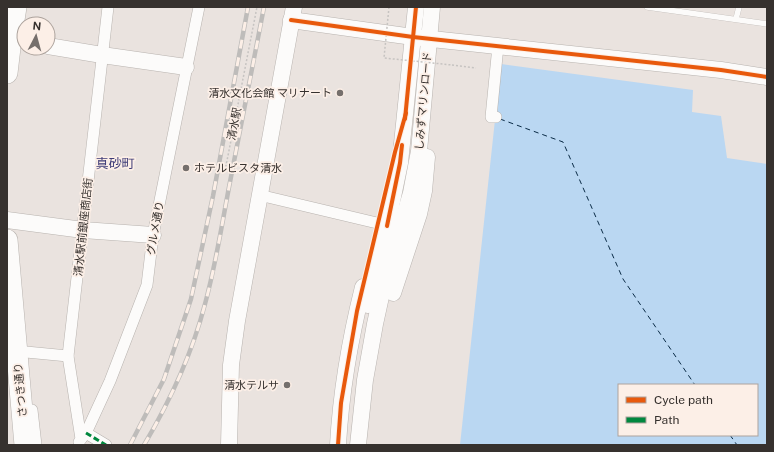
<svg xmlns="http://www.w3.org/2000/svg" width="774" height="452" font-family="'Public Sans','Noto Sans JP',sans-serif">
<style>
.water{fill:#bad7f2;fill-rule:evenodd}
.lines{fill:none;stroke-linecap:round;stroke-linejoin:round}
.ferry{stroke:#0a2b46;stroke-width:1;stroke-dasharray:5 4;stroke-linecap:butt}
.lane-casing{stroke:#b8b3af;stroke-width:6}
.street-casing{stroke:#b8b3af;stroke-width:12}
.secondary-casing{stroke:#b8b3af;stroke-width:17}
.highway-casing{stroke:#b8b3af;stroke-width:22}
.path{stroke:#c6c3c1;stroke-width:1.5;stroke-dasharray:2 2;stroke-linecap:butt}
.lane{stroke:#fcfbfa;stroke-width:5.5}
.street{stroke:#fcfbfa;stroke-width:11}
.secondary{stroke:#fcfbfa;stroke-width:16}
.highway{stroke:#fcfbfa;stroke-width:21}
.rail-casing{stroke:#bebcba;stroke-width:4.5}
.rail{stroke:#fcefe7;stroke-width:3;stroke-dasharray:9;stroke-linecap:butt}
.path-bridge{stroke:#c6c3c1;stroke-width:1.5;stroke-dasharray:2 2;stroke-linecap:butt}
.quiet{stroke:#00873e;stroke-width:3;stroke-dasharray:6 3;stroke-linecap:butt}
.cycleway-casing{stroke:#fcefe7;stroke-width:6}
.cycleway{stroke:#e8590c;stroke-width:4}
.poi-dot{fill:#756f6c;stroke:#fcefe7;stroke-width:1.5}
.labels{text-anchor:middle;dominant-baseline:central;stroke-width:3.5;stroke-linejoin:round;paint-order:stroke}
.poi-label{font-size:11px;fill:#36312e;stroke:#fcefe7;text-anchor:end}
.street-label{font-size:11px;fill:#36312e;stroke:#fcefe7}
.quarter-label{font-size:13px;fill:#3d3b77;stroke:#fcefe7}
</style>
<rect width="100%" height="100%" fill="#eae3df"/>
<path class="water" d="M501,64L693,90L692,112L721,116L727,158L767,164V445H460ZM619,385H757V435H619Z"/>
<g class="lines">
<g class="ferry">
<path d="M500,119L563,142L623,279L695,385"/>
<path d="M730,435L737,445"/>
</g>
<g class="lane-casing">
<g id="lane">
<path d="M647,7L767,24"/>
<path d="M736,19L739,7"/>
</g>
</g>
<g class="street-casing">
<g id="street">
<path d="M496,117H491L498,46"/>
<path d="M259,195L377,223"/>
<path d="M26,352L68,356"/>
<path d="M32,410L36,445"/>
<path d="M86,433L106,445"/>
<path d="M81,439L86,433L110,381L147,285L153,235L199,7"/>
<path d="M79,442L81,439L68,356L108,7"/>
</g>
</g>
<g class="secondary-casing">
<g id="secondary">
<path d="M291,20L413,37L721,70L767,77"/>
<path d="M48,46L102,55L186,67"/>
<path d="M7,220L83,230L153,235"/>
<path d="M393,293L419,214L424,191L427,157"/>
<path d="M368,305L387,226L400,163L416,7"/>
<path d="M229,445L231,365L237,321L294,7"/>
<path d="M338,445C341,391 350,339 363,287"/>
<path d="M358,445L365,380L375,324L382,292L411,193L419,151L432,7"/>
</g>
</g>
<g class="highway-casing">
<g id="highway">
<path d="M7,73L11,39L16,7"/>
<path d="M7,240L25,445"/>
</g>
</g>
<g class="path">
<path d="M452,65L476,68"/>
<path d="M225,171L257,7"/>
</g>
<use href="#lane" class="lane"/>
<use href="#street" class="street"/>
<use href="#secondary" class="secondary"/>
<use href="#highway" class="highway"/>
<g class="rail-casing">
<g id="rail">
<path d="M130,445L164,379L191,299L213,196L248,7"/>
<path d="M144,445C170,401 192,354 205,304C216,264 222,223 230,182C241,124 253,66 264,7"/>
</g>
</g>
<use href="#rail" class="rail"/>
<path class="path-bridge" d="M389,7L384,58L452,65"/>
<path class="quiet" d="M86,433L106,445"/>
<g class="cycleway-casing">
<g id="cycleway">
<path d="M291,20L413,37L721,70L767,77"/>
<path d="M405,119L416,7"/>
<path d="M387,226L400,163L402,145"/>
<path d="M338,445L341,403L357,311L395,152L406,113"/>
</g>
</g>
<use href="#cycleway" class="cycleway"/>
</g>
<g class="poi-dot">
<circle cx="340" cy="93" r="4"/>
<circle cx="186" cy="168" r="4"/>
<circle cx="287" cy="385" r="4"/>
</g>
<g class="labels">
<g class="poi-label">
<text x="332" y="93">清水文化会館 マリナート</text>
<text x="194" y="168" text-anchor="start">ホテルビスタ清水</text>
<text x="279" y="385">清水テルサ</text>
</g>
<g class="street-label">
<text transform="translate(423 101) rotate(-85)">しみずマリンロード</text>
<text transform="translate(234 124) rotate(-79)">清水駅</text>
<text transform="translate(83 227) rotate(-84)">清水駅前銀座商店街</text>
<text transform="translate(155 228) rotate(-80)">グルメ通り</text>
<text transform="translate(20 390) rotate(-95)">さつき通り</text>
</g>
<g class="quarter-label">
<text x="115" y="163">真砂町</text>
</g>
</g>
<rect width="774" height="452" fill="none" stroke="#36312e" stroke-width="16"/>
<rect x="618" y="384" width="140" height="52" fill="#fcefe7" stroke="#ada39d"/>
<rect x="626" y="397" width="20" height="6" fill="#e8590c" stroke="#ada39d"/>
<text x="654" y="404" font-size="12" fill="#36312e">Cycle path</text>
<rect x="626" y="417" width="20" height="6" fill="#00873e" stroke="#ada39d"/>
<text x="654" y="424" font-size="12" fill="#36312e">Path</text>
<g transform="translate(36 36) rotate(6)"><circle r="19" fill="#fcefe7" stroke="#ada39d"/>
<path d="M0-3L7 15L0 10L-7 15Z" fill="#756f6c"/>
<text y="-6" font-size="11" font-weight="bold" text-anchor="middle" fill="#36312e">N</text>
</g>
</svg>
